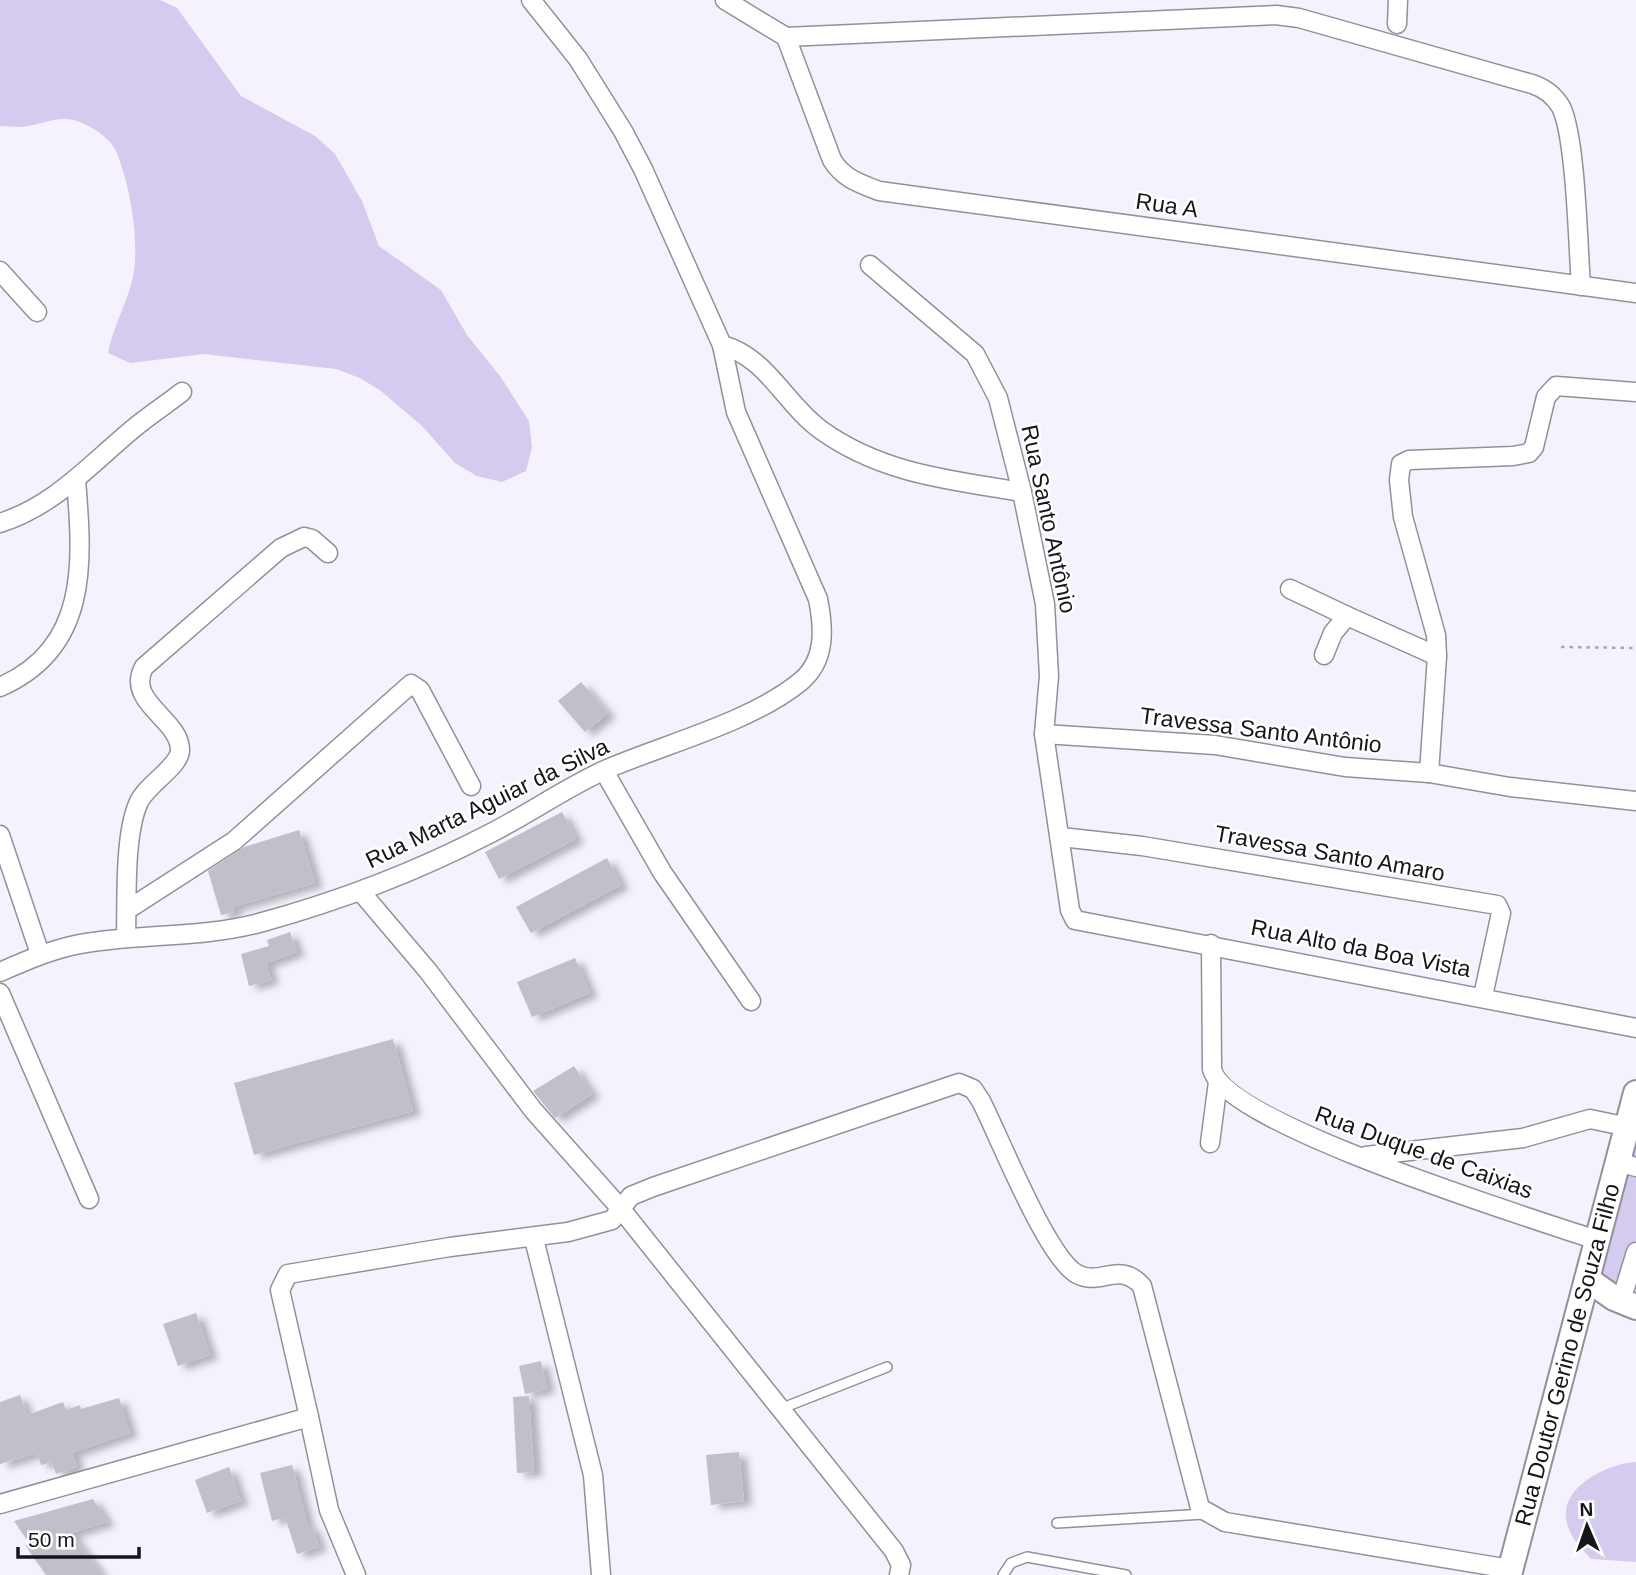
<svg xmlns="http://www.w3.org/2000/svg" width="1636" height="1575" font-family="Helvetica,sans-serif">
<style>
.green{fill:#d5cbee}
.building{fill:#c1bfc9;filter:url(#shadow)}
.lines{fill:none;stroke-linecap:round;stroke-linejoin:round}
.service-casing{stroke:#929099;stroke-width:12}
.minor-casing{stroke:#929099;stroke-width:21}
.secondary-casing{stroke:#929099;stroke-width:28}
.path{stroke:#a8a6ae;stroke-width:2.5;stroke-dasharray:3.5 5;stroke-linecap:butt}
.service{stroke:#fff;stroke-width:9}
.minor{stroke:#fff;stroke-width:18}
.secondary{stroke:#fff;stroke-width:24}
.labels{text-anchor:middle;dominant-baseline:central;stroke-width:5;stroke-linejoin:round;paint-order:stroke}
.street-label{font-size:23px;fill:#161518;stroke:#fff}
</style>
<defs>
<filter id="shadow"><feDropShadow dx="8" dy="4.5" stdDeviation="3.5" flood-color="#0004"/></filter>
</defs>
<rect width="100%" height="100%" fill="#f5f2fd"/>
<g class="green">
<path d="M0,0H160L177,8L241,96L315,136L335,154L362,201L379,246L441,290L467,335L500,376L529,421L532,447L526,471L502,482L477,476L455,463L422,426L381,391L360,378L336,369L204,354L130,363L108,353C113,326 127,304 133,277C140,242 130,184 116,151C110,137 88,124 74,120C55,116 39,126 21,127C14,127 7,126 0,126Z"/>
<path d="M1636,1122V1245L1622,1293L1594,1283Z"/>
<path d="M1636,1462V1562L1591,1559C1580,1547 1568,1535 1566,1518C1562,1485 1610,1463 1636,1462Z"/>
</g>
<g class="building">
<path d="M581,682L608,713L585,732L558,701Z"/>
<path d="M562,812L576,839L499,879L485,852Z"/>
<path d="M299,830L315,883L233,907L234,912L221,915L208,871L244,847Z"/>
<path d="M607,858L621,885L531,933L516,907Z"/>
<path d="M290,932L297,952L266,963L271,980L249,986L241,954L269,946L267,940Z"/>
<path d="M575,958L590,993L532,1017L517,982Z"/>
<path d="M393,1039L413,1111L254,1155L234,1083Z"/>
<path d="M574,1066L592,1094L555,1118L533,1091Z"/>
<path d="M196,1313L210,1355L178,1366L163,1324Z"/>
<path d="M541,1361L547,1389L525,1394L519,1366Z"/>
<path d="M20,1395L27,1415L63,1402L66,1410L80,1405L81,1409L119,1398L130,1433L72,1453L77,1467L56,1474L52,1462L41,1465L37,1453L0,1464V1402Z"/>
<path d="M529,1396L534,1472L517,1473L513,1397Z"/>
<path d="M739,1452L744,1501L711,1505L706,1455Z"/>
<path d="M292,1465L308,1527L312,1526L319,1547L297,1554L285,1517L272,1521L260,1473Z"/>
<path d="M229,1467L241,1501L207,1513L195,1480Z"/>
<path d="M93,1499L107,1522L71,1533L102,1575H46L25,1545L29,1543L14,1521Z"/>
</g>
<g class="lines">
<g class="service-casing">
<g id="service">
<path d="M780,1409L887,1367"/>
<path d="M1057,1523L1204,1514"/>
<path d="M1003,1575L1011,1563L1027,1557L1126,1575"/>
</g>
</g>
<g class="minor-casing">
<g id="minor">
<path d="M725,0L786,37"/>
<path d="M1397,24L1398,0"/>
<path d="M786,37L1276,15L1299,18L1532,84C1544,88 1554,95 1561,107C1576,137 1578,247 1581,286"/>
<path d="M786,37L832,160C844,179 859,183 879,191L1636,293"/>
<path d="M870,265L975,354L998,398L1022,492L1045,604L1049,676L1044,734L1070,910L1075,920L1636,1028"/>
<path d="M0,271L37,312"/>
<path d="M722,345C767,357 785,404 821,430C882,474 951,480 1022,492"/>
<path d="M0,523C57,505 94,460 139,424C153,413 168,403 182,392"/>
<path d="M1290,589L1347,616"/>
<path d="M1324,655L1333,633L1347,616L1437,656"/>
<path d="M0,687C89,648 83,563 76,480"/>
<path d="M1044,734L1215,745L1345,767L1429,773L1510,787L1636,801"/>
<path d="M604,771L662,872L751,1001"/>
<path d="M1429,773L1437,656L1436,635L1403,517L1399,480L1401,464L1409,460L1513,456L1529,453L1534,447L1546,397L1556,386L1636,392"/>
<path d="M0,835L40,954"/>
<path d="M1061,837L1142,846L1497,905L1501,913L1483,996"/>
<path d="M361,892L428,971L533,1110L621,1209L894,1551L901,1565L899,1575"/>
<path d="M127,910L234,841L411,684L420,690L471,786"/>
<path d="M126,938C127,902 124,836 138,804C145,785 180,767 180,750C180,719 125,702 144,667L281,548L304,537L312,539L328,553"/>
<path d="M1211,944L1212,1069C1224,1124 1535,1219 1596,1240"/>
<path d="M0,972C25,961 48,951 75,945C135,933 199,939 259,923C340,901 416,872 491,833C530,813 567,787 607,769C665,744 751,722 800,682C826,661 824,629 818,599L736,412L722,345L643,169L623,131L578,59L531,0"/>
<path d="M0,993L89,1199"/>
<path d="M1210,1143L1218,1082"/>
<path d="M1366,1156L1523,1138L1590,1119L1628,1127"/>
<path d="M1618,1162L1636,1167"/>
<path d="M534,1239L593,1475L601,1575"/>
<path d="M1625,1288L1636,1252"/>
<path d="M309,1417L329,1510L356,1575"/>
<path d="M0,1504L309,1417L280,1290L288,1274L450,1247L568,1232L612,1220L631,1196L653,1187L959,1083L973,1089L981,1101C999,1136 1047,1258 1077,1274C1101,1287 1119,1260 1142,1286L1200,1508L1225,1522L1510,1569"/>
</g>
</g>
<g class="secondary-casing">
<g id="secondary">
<path d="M1587,1279L1614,1298L1636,1307"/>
<path id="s1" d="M1509,1575L1636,1093"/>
</g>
</g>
<path class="path" d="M1561,647L1636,648"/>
<use href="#service" class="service"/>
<use href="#minor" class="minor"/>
<use href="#secondary" class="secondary"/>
</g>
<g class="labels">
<g class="street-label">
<text transform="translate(1167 205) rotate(8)">Rua A</text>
<text transform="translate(1049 519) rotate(78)">Rua Santo Antônio</text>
<text transform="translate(1261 730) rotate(7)">Travessa Santo Antônio</text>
<text transform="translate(487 803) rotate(-26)">Rua Marta Aguiar da Silva</text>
<text transform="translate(1330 853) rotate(10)">Travessa Santo Amaro</text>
<text transform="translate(1361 948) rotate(11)">Rua Alto da Boa Vista</text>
<text transform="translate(1424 1152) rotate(20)">Rua Duque de Caixias</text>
<text stroke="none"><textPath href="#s1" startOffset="228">Rua Doutor Gerino de Souza Filho</textPath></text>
</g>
</g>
<g transform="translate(1587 1526) rotate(358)" stroke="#ffffff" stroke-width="5" paint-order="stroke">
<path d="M0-5L12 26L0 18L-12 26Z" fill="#161518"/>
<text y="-10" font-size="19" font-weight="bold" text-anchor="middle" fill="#161518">N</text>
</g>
<path d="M18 1547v10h121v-10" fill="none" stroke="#161518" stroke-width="3.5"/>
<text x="28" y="1547" font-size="21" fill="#161518" stroke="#ffffff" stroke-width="5" paint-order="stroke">50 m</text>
</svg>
